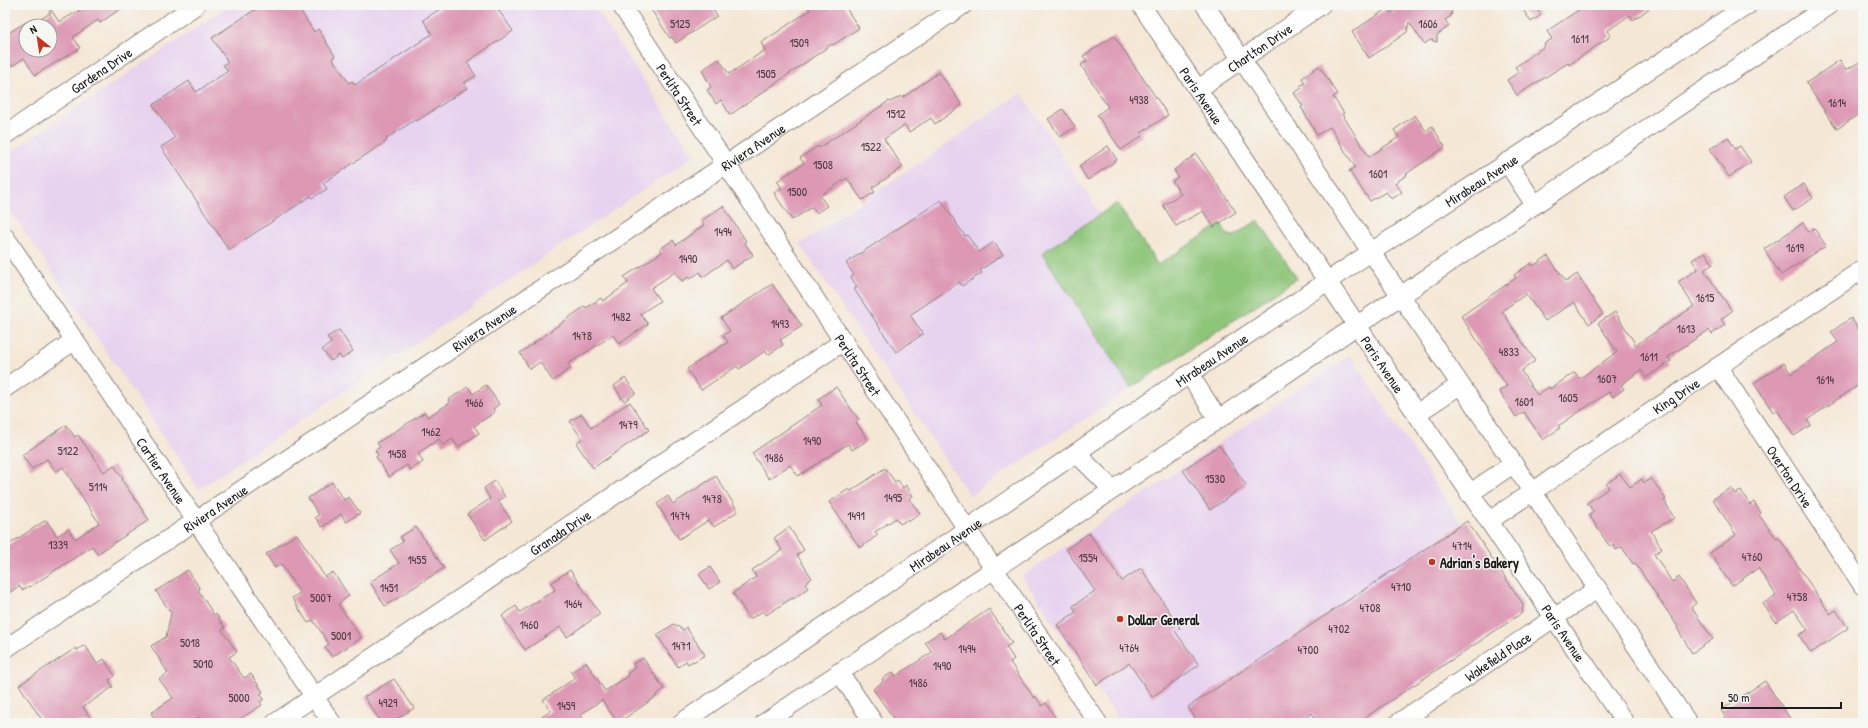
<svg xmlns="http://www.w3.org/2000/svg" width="1868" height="728" font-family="'Patrick Hand',sans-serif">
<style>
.built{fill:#e7d2ef}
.green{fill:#8dc578;stroke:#54704a}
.building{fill:#dd98b4}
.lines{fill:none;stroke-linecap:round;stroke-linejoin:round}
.minor-casing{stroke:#888278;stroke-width:20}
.minor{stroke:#fff;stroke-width:18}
.poi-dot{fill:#c8321e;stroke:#f6f6f2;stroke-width:1.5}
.labels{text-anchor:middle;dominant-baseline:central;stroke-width:3;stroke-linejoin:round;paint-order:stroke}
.number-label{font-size:12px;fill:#4c3b42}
.street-label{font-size:14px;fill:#1c1c1c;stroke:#f6f6f2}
.poi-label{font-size:14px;font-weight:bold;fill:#1c1c1c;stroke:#f6f6f2;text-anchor:start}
</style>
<rect width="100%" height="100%" fill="#f6f6f2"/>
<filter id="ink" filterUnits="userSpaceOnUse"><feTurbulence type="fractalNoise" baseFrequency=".025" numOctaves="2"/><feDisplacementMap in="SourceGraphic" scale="8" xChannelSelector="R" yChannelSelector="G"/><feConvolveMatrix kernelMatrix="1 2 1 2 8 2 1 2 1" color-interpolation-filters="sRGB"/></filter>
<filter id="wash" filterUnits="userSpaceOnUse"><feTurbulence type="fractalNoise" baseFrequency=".012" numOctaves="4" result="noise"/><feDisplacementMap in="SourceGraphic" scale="16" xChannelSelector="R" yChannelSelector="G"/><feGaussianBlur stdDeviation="0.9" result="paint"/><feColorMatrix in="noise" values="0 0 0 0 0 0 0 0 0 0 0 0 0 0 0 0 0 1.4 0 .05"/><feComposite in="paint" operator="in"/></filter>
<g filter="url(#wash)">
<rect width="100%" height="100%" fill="#f5e7d5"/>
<g class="built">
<path d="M230,5H593L694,156L199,489L5,202V156Z"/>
<path d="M1021,93L1100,213L1042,253L1131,388L970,496L800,244Z"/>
<path d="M1350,355L1521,614L1360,723H1121L1022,576Z"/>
</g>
<path class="green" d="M1117,203L1158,265L1221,224L1228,235L1234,236L1258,220L1297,278L1131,388L1042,253Z"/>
<g id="blocks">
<g class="building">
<path d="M77,5H126L100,23L98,20L73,37L80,48L35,75L24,58L12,66L5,55V35L26,22V50H50V26H30L50,13V8L59,22L80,10Z"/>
<path d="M262,5H297L314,32L318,29L335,56L332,58L349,83L352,81L355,85L432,34L423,20L446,5H495L513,31L467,62L476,76L464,83L467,88L417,121L416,119L386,139L387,141L323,183L327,189L312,198L311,196L229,250L161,147L175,138L153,105L189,81L196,92L228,71L223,65L228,62L212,38Z"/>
<path d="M648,5H710L717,16L676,43L672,37L670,38Z"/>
<path d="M807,5H844L859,28L833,45L832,44L730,115L721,100L716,104L707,90L711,87L702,70L719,59L729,74L765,50L761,43L810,10Z"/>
<path d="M1397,5H1448L1452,11L1451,16L1445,20L1449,26L1437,35V42L1430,40L1424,44L1409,22L1407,32L1369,58L1352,32L1388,8L1392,13L1399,8Z"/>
<path d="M1520,5H1534L1541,15L1531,22Z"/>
<path d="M1586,5H1654L1633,20L1630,15L1607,31L1611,36L1569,65L1568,63L1517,95L1507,80L1519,72L1515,67L1545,46L1544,44L1552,39L1547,31Z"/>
<path d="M1114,36L1168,115L1141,133L1142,136L1121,150L1097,115L1108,107L1081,65L1087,61L1083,56Z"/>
<path d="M1840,60L1846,70L1863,60V111L1837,129L1806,83Z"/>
<path d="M1319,66L1338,94L1333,97L1344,113L1342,114L1369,157L1399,137L1394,130L1415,115L1426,131L1432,126L1445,147L1406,174L1407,175L1395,183L1402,192L1392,199L1386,192L1370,201L1349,171L1355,167L1330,127L1317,135L1301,107L1303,106L1294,93L1302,88L1300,86L1305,83L1302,78Z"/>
<path d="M939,72L962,105L935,124L931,118L909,132L905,125L884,139L903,167L872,188L875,192L862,200L847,178L820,196L827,206L816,213L812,207L792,220L774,193L782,188L777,181L804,163L800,158L818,146L819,148L889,101L890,102L901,96L902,98Z"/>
<path d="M1063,109L1075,127L1060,137L1048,119Z"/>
<path d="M1728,137L1735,149L1740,146L1751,162L1729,177L1710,149Z"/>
<path d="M1108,146L1117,160L1088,180L1079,166Z"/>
<path d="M1196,154L1236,212L1214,227L1203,211L1176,226L1163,205L1181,194L1172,181L1178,177L1174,170Z"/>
<path d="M1804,184L1813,198L1793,211L1784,197Z"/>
<path d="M941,200L965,236L967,235L979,252L994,242L1003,255L980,270L982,273L962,286L959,282L910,315L923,334L896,352L854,289L857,287L851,277L854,275L846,263Z"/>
<path d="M723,206L746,241L744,242L753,255L732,269L727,260L703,277L700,272L690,279L689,277L682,281L675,272L651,288L660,301L640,314L648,324L619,344L613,335L568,364L571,368L553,381L540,362L530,369L520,353L585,306L586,308L601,298L603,301L628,283L624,277L662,252L660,249L673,240L676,245L704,225L701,221Z"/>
<path d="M1803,223L1809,232L1814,228L1826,246L1781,275L1764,249Z"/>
<path d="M1705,252L1713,264L1704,270L1732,311L1721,319L1725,325L1712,334L1709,330L1668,357L1671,361L1646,378L1641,370L1621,385L1624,389L1613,397L1609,392L1558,426L1560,428L1543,440L1524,412L1516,417L1499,391L1507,386L1461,316L1516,278L1514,275L1531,263L1533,266L1548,256L1566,282L1577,274L1603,314L1589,324L1574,302L1545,321L1526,294L1502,311L1535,361L1521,371L1537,395L1549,387L1550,389L1575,372L1579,379L1617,352L1598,323L1615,312L1636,345L1694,306L1678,282L1698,269L1692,260Z"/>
<path d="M772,284L802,326L780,340L783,345L768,355L765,351L739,369L737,366L701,390L687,369L728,342L723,335L730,331L721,318Z"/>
<path d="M1851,318L1863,336V382L1807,420L1811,425L1794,436L1777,410L1773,412L1754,383L1784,363L1791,374L1838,342L1831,332Z"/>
<path d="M339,330L353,351L342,359L339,355L331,361L322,350L331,343L327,337Z"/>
<path d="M625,378L636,393L624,401L614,386Z"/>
<path d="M486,385L499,404L493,409L495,412L474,426L479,433L458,447L453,439L443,445L439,439L418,453L423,462L410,470L407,465L389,477L376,457L378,455L375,450L380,447L377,443L425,412L427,417L450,403L448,400L468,387L473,394Z"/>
<path d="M836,387L859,420L856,422L868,440L852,450L848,444L798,476L790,465L769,479L752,453L822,405L818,399Z"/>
<path d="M630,402L649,430L593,468L576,443L582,439L570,421L582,414L591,428Z"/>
<path d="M66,425L75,437L78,435L104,472L114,465L123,479L122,480L149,520L97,554L92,546L30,587L29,586L22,590L19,586L5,596V547L46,520L57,536L68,529L75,539L99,523L63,467L56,472L47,459L32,469L22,455Z"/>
<path d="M1219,445L1246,485L1210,510L1183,470Z"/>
<path d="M885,468L895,482L898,480L903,488L906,485L913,496L909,498L920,514L908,522L907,520L900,524L896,518L875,532L878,535L860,548L829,502L849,489L851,491Z"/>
<path d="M1620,474L1630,487L1642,479L1644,483L1651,478L1666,499L1664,500L1674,518L1651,531L1662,549L1654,554L1672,582L1679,577L1696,603L1691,607L1713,639L1692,653L1677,628L1678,627L1635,563L1633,564L1622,547L1616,550L1613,545L1610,547L1589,515L1594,512L1587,503L1609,488L1606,484Z"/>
<path d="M716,476L738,511L714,527L709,520L679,539L657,504L668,496L673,504Z"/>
<path d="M495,481L505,497L498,501L512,521L485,540L467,514L490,499L484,488Z"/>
<path d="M332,482L344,500L349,497L360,513L346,522L341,514L322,527L315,517L319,515L308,498Z"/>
<path d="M1731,488L1735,494L1741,491L1750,505L1754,502L1761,513L1759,515L1777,539L1779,538L1830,614L1836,610L1848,628L1811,653L1799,635L1808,630L1794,610L1776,622L1763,604L1776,595L1758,568L1732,586L1710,553L1736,535L1713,499Z"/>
<path d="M1467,521L1523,604L1522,613L1357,723H1319L1312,713L1298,723H1198L1188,707Z"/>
<path d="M416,527L444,568L385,606L370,582L399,563L390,550L403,542L400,537Z"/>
<path d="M789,527L804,550L797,555L812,578L805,583L808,588L793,599L792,598L766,615L763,611L750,619L733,593L756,577L752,570L782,550L774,538Z"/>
<path d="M1089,533L1122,581L1141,568L1180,628L1175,631L1199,665L1152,697L1129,663L1097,685L1057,625L1076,612L1073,606L1095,591L1066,549Z"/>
<path d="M297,534L325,577L333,572L349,596L338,604L361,638L332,657L325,647L329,644L313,620L308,623L292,598L300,593L281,564L275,568L266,554Z"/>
<path d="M710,567L720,582L709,589L699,574Z"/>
<path d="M188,570L200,589L198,590L214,615L216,614L225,628L222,630L237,652L229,657L244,678L251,674L263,692L260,694L264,699L260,702L262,705L234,723H202L199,717L190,723H157L151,713L173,698L159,679L168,673L151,646L166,637L171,613L156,591Z"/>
<path d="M570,570L600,614L567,637L560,627L525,650L502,616L516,606L520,612L555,590L551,583Z"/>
<path d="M989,609L1012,643L1006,647L1014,659L1010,662L1034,698L1035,696L1042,706L1046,703L1059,723H897L873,689L883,682L882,679L893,672L896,676L932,652L925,642L940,632L945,639Z"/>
<path d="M674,624L683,630L686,627L705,655L693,662V661L688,664L686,661L678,667L657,635Z"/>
<path d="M85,645L97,664L104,659L115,676L109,680L113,687L83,707L94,723H44L19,685L76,648L77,650Z"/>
<path d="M643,658L664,689L656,695L657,696L618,723L602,700L580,715L582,718L575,723H533L551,711L543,700L575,678L571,672L586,662L605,691L629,676L627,674L635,668L633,664Z"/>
<path d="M394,679L414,708L391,723H382L364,697Z"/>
<path d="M1765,681L1793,723H1729L1721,710Z"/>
</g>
</g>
</g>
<g filter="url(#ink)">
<use href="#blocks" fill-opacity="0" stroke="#888278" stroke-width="1"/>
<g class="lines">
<g class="minor-casing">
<g id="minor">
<path id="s1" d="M621,5L967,529L1098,723"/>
<path id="s2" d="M1141,5L1625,723"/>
<path d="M1205,5L1688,723"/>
<path id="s3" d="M1198,89L1321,5"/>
<path id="s4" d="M5,135L196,5"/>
<path d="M1507,162L1535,205"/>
<path id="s5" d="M5,237L332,723"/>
<path id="s6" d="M1718,367L1863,586"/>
<path d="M1189,374L1218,419"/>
<path d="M5,388L75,340"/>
<path d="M1416,414L1460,385"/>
<path d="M1076,453L1112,489"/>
<path d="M1469,494L1513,464"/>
<path id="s7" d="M1489,521L1863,269"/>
<path id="s8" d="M5,649L963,5"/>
<path d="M839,672L874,723"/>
<path id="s9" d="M275,723L844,341"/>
<path id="s10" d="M681,723L954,538L1189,374L1371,252L1748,5"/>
<path d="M764,723L1259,392L1829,5"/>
<path id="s11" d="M1398,723L1597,589"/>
</g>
</g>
<use href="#minor" class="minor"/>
</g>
</g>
<g class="poi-dot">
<circle cx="1432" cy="562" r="4"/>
<circle cx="1120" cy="619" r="4"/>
</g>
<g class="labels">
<g class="number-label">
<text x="680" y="23">5125</text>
<text x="1428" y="23">1606</text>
<text x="1580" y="38">1611</text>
<text x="799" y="42">1509</text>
<text x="766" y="73">1505</text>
<text x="1139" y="99">4938</text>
<text x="1837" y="102">1614</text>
<text x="896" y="113">1512</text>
<text x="871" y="146">1522</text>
<text x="823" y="164">1508</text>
<text x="1378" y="173">1601</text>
<text x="797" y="191">1500</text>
<text x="723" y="231">1494</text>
<text x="1795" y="247">1619</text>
<text x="688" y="258">1490</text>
<text x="1705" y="297">1615</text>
<text x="621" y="316">1482</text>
<text x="780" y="323">1493</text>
<text x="1686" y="328">1613</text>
<text x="582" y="335">1478</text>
<text x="1509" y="351">4833</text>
<text x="1649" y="356">1611</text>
<text x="1607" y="378">1607</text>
<text x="1825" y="379">1614</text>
<text x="1568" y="397">1605</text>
<text x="1524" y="401">1601</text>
<text x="474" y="402">1466</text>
<text x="628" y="424">1479</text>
<text x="431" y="431">1462</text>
<text x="812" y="440">1490</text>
<text x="68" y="450">5122</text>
<text x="397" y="453">1458</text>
<text x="774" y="457">1486</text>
<text x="1215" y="478">1530</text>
<text x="98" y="486">5114</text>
<text x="893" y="497">1495</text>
<text x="712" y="498">1478</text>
<text x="680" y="515">1474</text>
<text x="856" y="515">1491</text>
<text x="58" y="544">1339</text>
<text x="1462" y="545">4714</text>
<text x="1752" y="556">4760</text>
<text x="1088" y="557">1554</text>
<text x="417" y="559">1455</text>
<text x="1401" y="586">4710</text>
<text x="389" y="587">1451</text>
<text x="1797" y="596">4758</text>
<text x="321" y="597">5007</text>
<text x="573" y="603">1464</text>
<text x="1370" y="607">4708</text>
<text x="529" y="624">1460</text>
<text x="1339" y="628">4702</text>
<text x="341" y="635">5001</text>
<text x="190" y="642">5018</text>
<text x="681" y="645">1471</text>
<text x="1129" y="647">4764</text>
<text x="967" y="648">1494</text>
<text x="1308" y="649">4700</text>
<text x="203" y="663">5010</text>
<text x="942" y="665">1490</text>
<text x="918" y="682">1486</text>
<text x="239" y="697">5000</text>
<text x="388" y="702">4929</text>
<text x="566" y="705">1459</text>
</g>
<g class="street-label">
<text stroke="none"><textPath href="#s3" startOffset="74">Charlton Drive</textPath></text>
<text stroke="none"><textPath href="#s4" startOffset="116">Gardena Drive</textPath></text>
<text stroke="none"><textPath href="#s1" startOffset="107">Perlita Street</textPath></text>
<text stroke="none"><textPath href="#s2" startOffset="109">Paris Avenue</textPath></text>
<text stroke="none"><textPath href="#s8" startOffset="901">Riviera Avenue</textPath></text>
<text stroke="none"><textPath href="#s10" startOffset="967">Mirabeau Avenue</textPath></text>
<text stroke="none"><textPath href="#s8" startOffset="577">Riviera Avenue</textPath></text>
<text stroke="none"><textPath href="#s10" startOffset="643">Mirabeau Avenue</textPath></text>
<text stroke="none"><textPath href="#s1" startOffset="431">Perlita Street</textPath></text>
<text stroke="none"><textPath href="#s2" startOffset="433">Paris Avenue</textPath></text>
<text stroke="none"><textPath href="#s7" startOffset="225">King Drive</textPath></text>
<text stroke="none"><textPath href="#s5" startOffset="281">Cartier Avenue</textPath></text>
<text stroke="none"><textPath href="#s6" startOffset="131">Overton Drive</textPath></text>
<text stroke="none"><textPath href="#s8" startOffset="253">Riviera Avenue</textPath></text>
<text stroke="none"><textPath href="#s9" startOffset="343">Granada Drive</textPath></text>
<text stroke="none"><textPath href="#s10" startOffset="319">Mirabeau Avenue</textPath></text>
<text stroke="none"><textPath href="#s2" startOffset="757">Paris Avenue</textPath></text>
<text stroke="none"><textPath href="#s1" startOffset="755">Perlita Street</textPath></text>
<text stroke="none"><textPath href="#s11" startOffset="120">Wakefield Place</textPath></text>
</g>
<g class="poi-label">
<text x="1440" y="562">Adrian's Bakery</text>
<text x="1128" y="619">Dollar General</text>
</g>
</g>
<rect width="1868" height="728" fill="none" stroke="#f6f6f2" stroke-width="20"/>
<g transform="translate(38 38) rotate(330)"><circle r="19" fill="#f6f6f2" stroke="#9f9f9c"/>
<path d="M0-3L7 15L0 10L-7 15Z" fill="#c8321e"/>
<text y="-6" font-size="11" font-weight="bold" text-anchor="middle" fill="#1c1c1c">N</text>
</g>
<path d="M1722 702v6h119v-6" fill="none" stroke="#1c1c1c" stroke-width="2"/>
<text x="1728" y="702" font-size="12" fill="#1c1c1c" stroke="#f6f6f2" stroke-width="3" paint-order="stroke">50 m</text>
</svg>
